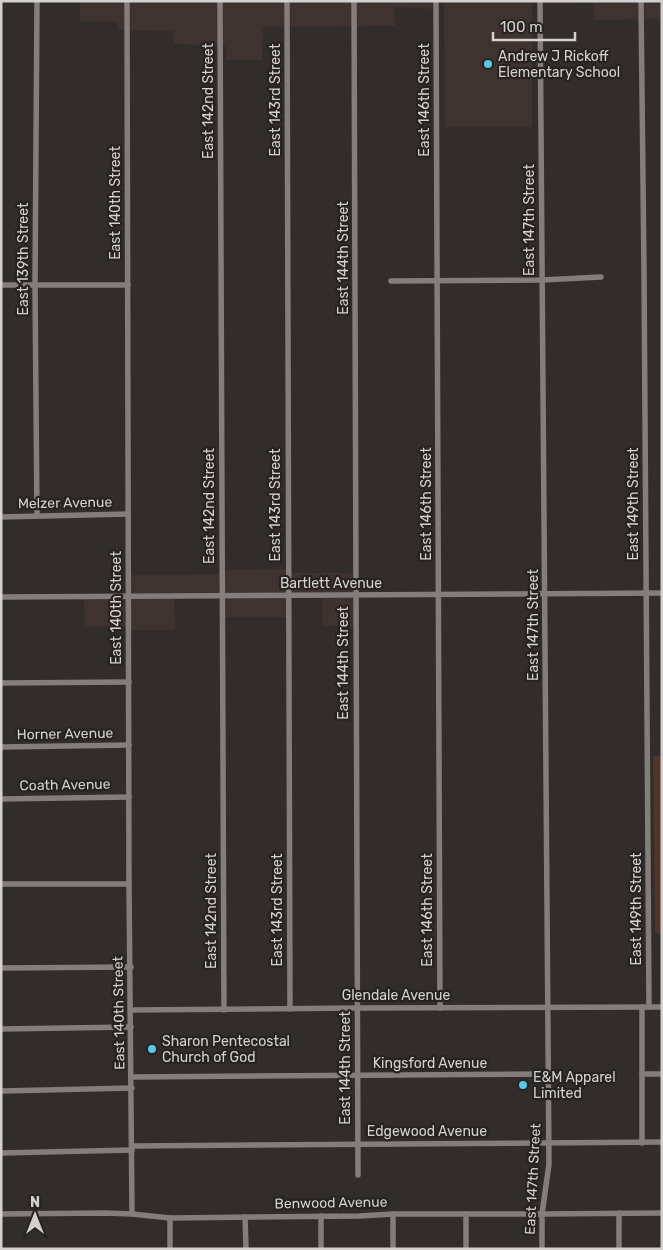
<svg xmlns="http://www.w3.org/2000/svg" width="663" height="1250" font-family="Rubik,sans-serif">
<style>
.built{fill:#3f332f}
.green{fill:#51352b}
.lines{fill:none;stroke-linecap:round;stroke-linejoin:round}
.minor{stroke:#847d7b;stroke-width:5.5}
.poi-dot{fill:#5cc7e8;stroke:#282321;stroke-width:2}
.labels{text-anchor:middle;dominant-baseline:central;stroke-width:4.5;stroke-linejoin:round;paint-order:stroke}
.poi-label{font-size:14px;fill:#d4d0cf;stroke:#282321;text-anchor:start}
.street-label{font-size:14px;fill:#d4d0cf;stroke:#282321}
</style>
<rect width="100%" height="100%" fill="#322c2a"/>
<g class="built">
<path d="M80,1H436V9L394,7L395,26L263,27L262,60H226V46L174,44L173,31L118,30V22L80,21Z"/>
<path d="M444,1H532V127H445Z"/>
<path d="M540,1H662V19L593,20L594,3L540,4Z"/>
<path d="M288,569V573H356V626H322V596L288,595V617H222V595H174L175,630H129L128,626L85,627L84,596H128V575L221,574L222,570Z"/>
</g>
<path class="green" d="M653,756H662V933H655Z"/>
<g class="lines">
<g class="minor">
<path d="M127,1L129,884L132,1214"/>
<path d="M220,1L224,1010"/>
<path d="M287,1L290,1009"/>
<path d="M354,1L358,1175"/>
<path d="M436,1L440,1008"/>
<path d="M540,1L549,1164L542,1214V1249"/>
<path d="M641,1L644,271L649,1007"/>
<path d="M391,281L542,280L601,277"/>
<path d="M1,285H128"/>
<path d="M37,516L35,285L37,1"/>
<path d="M1,517L128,514"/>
<path d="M1,597L662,593"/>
<path d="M1,683L129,682"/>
<path d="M1,747L129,745"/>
<path d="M1,799L129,797"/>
<path d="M1,884H129"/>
<path d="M1,968L131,967"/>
<path d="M642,1007V1143"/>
<path d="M131,1010L357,1008L662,1007"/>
<path d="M1,1029L131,1027"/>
<path d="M642,1074H662"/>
<path d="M132,1077L549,1074"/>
<path d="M1,1091L132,1088"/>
<path d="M132,1146L662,1142"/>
<path d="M1,1153L132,1150"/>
<path d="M619,1213V1249"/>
<path d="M1,1214L105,1213L132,1214L170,1218L359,1216L393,1214H542L662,1213"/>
<path d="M393,1214V1249"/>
<path d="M321,1216V1249"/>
<path d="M245,1217L246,1249"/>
<path d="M170,1218V1249"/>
<path d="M466,1249V1214"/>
</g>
</g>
<g class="poi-dot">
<circle cx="488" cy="64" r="5"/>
<circle cx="152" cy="1049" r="5"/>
<circle cx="523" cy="1085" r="5"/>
</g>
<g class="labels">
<g class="poi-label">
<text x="498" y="56">Andrew J Rickoff<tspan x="498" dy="16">Elementary School</tspan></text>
<text x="162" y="1041">Sharon Pentecostal<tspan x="162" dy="16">Church of God</tspan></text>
<text x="533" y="1077">E&amp;M Apparel<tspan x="533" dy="16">Limited</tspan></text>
</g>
<g class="street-label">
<text transform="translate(275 100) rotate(-90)">East 143rd Street</text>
<text transform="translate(424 100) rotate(-90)">East 146th Street</text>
<text transform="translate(208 101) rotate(-90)">East 142nd Street</text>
<text transform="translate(115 203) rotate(-90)">East 140th Street</text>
<text transform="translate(529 220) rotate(-90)">East 147th Street</text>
<text transform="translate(343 258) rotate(-90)">East 144th Street</text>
<text transform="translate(23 259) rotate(-90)">East 139th Street</text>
<text transform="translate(65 503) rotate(-1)">Melzer Avenue</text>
<text transform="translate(426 504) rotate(-90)">East 146th Street</text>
<text transform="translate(633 504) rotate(-90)">East 149th Street</text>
<text transform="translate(275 505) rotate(-90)">East 143rd Street</text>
<text transform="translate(209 506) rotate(-90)">East 142nd Street</text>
<text x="331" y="583">Bartlett Avenue</text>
<text transform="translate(116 608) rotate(-90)">East 140th Street</text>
<text transform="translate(533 625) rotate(-90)">East 147th Street</text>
<text transform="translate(343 663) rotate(-90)">East 144th Street</text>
<text transform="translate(65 734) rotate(-1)">Horner Avenue</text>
<text transform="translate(65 785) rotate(-1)">Coath Avenue</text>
<text transform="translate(636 909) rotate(-90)">East 149th Street</text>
<text transform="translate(277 910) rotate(-90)">East 143rd Street</text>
<text transform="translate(427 910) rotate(-90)">East 146th Street</text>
<text transform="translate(211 911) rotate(-90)">East 142nd Street</text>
<text x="396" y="995">Glendale Avenue</text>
<text transform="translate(119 1013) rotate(-91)">East 140th Street</text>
<text x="430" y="1063">Kingsford Avenue</text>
<text transform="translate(345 1068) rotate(-90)">East 144th Street</text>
<text x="427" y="1131">Edgewood Avenue</text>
<text transform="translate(533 1179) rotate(-87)">East 147th Street</text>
<text transform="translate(331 1203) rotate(-1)">Benwood Avenue</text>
</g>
</g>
<rect width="663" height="1250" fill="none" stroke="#d4d0cf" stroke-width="5"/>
<g transform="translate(35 1215)" stroke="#282321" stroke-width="4" paint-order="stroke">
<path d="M0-4L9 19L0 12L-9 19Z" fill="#d4d0cf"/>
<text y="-8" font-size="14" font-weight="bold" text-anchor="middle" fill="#d4d0cf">N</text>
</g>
<path d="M493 32v8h82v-8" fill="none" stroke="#d4d0cf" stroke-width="2.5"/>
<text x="500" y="32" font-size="15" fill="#d4d0cf" stroke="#282321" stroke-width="4" paint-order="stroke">100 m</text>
</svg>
